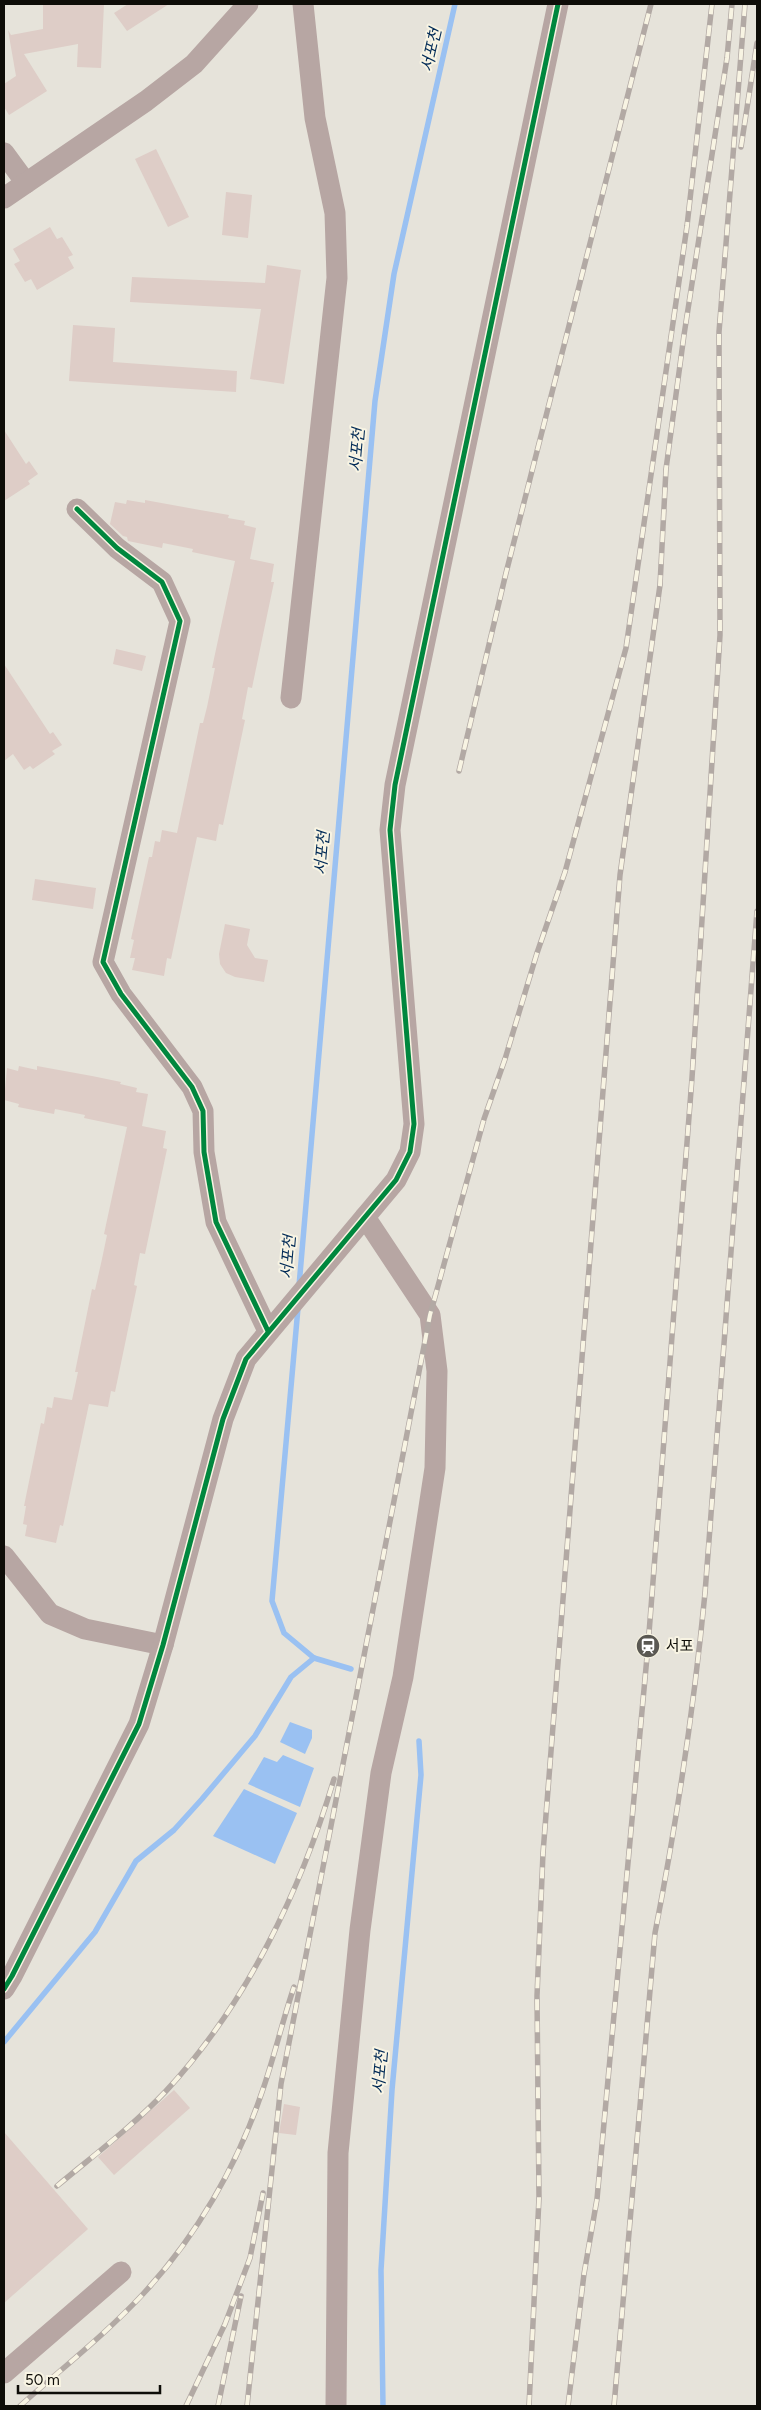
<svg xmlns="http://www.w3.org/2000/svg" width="761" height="2410" font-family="Figtree,'Noto Sans KR',sans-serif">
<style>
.water{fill:#9ac1f2}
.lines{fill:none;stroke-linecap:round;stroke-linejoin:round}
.stream{stroke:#9ac1f2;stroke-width:5.5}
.building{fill:#decdc7}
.minor{stroke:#b7a6a3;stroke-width:21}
.rail-casing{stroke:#b2a9a4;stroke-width:5.5}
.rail{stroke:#f8f4e3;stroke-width:4;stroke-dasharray:11;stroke-linecap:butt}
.cycleway-casing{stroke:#f8f4e3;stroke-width:8}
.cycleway{stroke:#00873e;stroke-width:5}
.labels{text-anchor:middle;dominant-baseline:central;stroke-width:4;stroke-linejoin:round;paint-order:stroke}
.poi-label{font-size:15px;fill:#0e0d08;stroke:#f8f4e3;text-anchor:start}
.water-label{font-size:16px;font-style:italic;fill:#012a56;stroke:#f8f4e3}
</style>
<rect width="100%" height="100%" fill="#e6e3da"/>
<g class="water">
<path d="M290,1722L312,1730V1738L305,1754L280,1742Z"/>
<path d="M283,1755L314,1768L300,1807L248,1784L264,1757L277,1762Z"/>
<path d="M244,1789L297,1813L275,1864L213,1836Z"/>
</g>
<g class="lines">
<g class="stream">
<path d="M299,1286L375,401L394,274L455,4"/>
<path d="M298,1308L272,1601L284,1633L314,1658L351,1669"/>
<path d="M4,2042L95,1932L136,1861L174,1830L202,1799L255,1736L291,1677L314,1658"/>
<path d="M383,2406L381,2270L392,2090L421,1775L419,1741"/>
</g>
</g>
<g class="building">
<path d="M43,4H104L101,68L77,67L78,44L24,54L47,91L9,115L4,107V84L16,76L8,30L11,35L43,29Z"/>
<path d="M128,4H169L127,31L114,13Z"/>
<path d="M156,149L189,217L168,227L135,159Z"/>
<path d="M226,192L252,195L248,238L222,235Z"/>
<path d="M50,227L57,239L62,237L73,255L68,257L74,268L37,290L31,279L25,282L14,264L20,261L13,249Z"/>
<path d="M267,265L301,270L284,384L250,379L261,309L130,302L132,277L265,283Z"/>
<path d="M73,325L115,328L113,362L237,371L236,392L69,381Z"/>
<path d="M4,430L26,464L29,461L38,474L28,481L30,484L4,501Z"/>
<path d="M127,500L145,503V500L200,510L229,515L228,518L245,521L244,525L256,528L250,559L274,564L271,582H274L252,688L248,687L242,719L245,720L223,825L219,824L216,841L197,837L171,959L167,958L164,976L132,970L135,958H130L134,940L131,939L149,857H152L155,841L160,842L162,830L177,833L200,723H203L207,707L215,668H212L235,561L192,552L193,549L163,543L162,548L128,541L127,537L123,536L110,524L115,502L126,504Z"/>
<path d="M116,649L146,656L142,671L113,664Z"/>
<path d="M4,664L50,734L53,732L62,745L52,751L55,754L33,769L30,766L24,770L13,754L4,761Z"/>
<path d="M35,879L96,888L93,909L32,900Z"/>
<path d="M225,924L250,929L247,945L255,958L268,960L264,982L235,977L226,973L220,964L219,954Z"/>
<path d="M19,1066L37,1070V1066L92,1076L121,1082L120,1084L137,1088L136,1092L148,1094L142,1126L166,1131L163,1148L167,1149L145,1254L140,1253L134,1285L137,1286L115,1392L111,1391L108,1407L89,1404L63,1526L60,1525L56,1543L25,1536L27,1525L23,1524L26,1506H24L41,1423L44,1424L47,1407L52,1408L54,1397L72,1400L78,1372H75L92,1289L95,1290L102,1259L107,1235L104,1234L127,1127L84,1118L85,1115L55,1109L54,1114L18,1107L19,1104L4,1100L7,1068L18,1071Z"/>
<path d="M174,2090L190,2108L114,2175L98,2157Z"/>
<path d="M284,2104L300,2107L296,2135L279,2133Z"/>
<path d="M4,2132L88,2229L4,2303Z"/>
</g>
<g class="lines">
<g class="minor">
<path d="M4,153L26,183"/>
<path d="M4,198L146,101L194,64L248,4"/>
<path d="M77,509L117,548L162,582L180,621L103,962L121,994L192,1087L203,1111L204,1152L216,1222L268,1331"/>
<path d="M291,698L337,278L335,213L315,118L303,4"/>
<path d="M4,1556L50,1614L85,1629L163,1645"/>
<path d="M4,1989L12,1976L139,1724L163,1645L223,1419L246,1359L396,1180L410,1152L414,1124L390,830L395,785L558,4"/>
<path d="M4,2373L121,2272"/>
<path d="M336,2406L338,2153L360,1930L381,1773L403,1677L435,1468L437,1371L430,1315L365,1217"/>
</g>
<g class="rail-casing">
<g id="rail">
<path d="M741,147L757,43"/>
<path d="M459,771L506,573L651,4"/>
<path d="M57,2186C94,2155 133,2126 166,2091C246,2005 301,1890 334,1779"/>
<path d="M20,2406C61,2369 106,2334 143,2294C196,2237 237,2166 262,2092C274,2058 282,2022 294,1987"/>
<path d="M186,2406L225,2324L250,2258L263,2193"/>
<path d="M218,2406L241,2296"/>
<path d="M247,2406L281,2084L430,1315L484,1119L505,1059L537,953L565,872L626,648L687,226L712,4"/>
<path d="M529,2406L539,2198L537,1996L543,1853L620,875L660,585L666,469L684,335L727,58L732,4"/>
<path d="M568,2406L584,2274L597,2199L648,1646L692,1078L720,635L719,332L745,4"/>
<path d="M614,2406L655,1933C677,1820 694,1707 705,1593L757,911"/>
</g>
</g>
<use href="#rail" class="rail"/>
<g class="cycleway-casing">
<g id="cycleway">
<path d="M77,509L117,548L162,582L180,621L103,962L121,994L192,1087L203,1111L204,1152L216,1222L268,1331"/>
<path d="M4,1989L12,1976L139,1724L163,1645L223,1419L246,1359L396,1180L410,1152L414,1124L390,830L395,785L558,4"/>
</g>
</g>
<use href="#cycleway" class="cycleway"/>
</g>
<defs>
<g id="station-disc" transform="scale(1.25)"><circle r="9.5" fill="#5a5852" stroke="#f8f4e3"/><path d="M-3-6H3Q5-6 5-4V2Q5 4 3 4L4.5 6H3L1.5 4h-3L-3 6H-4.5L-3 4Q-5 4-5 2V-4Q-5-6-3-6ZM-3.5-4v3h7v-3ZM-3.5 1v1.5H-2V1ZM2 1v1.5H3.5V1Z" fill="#fff"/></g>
</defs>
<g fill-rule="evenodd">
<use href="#station-disc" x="648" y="1646"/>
</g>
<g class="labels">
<g class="poi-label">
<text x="666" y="1646">서포</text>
</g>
<g class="water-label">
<text transform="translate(431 50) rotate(-77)">서포천</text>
<text transform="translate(357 450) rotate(-85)">서포천</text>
<text transform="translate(322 853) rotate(-85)">서포천</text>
<text transform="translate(288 1257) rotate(-85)">서포천</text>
<text transform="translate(380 2072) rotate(-85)">서포천</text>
</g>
</g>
<rect width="761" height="2410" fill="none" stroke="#0e0d08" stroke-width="10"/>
<path d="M18 2385v8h142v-8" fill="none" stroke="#0e0d08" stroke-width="2.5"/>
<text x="25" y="2385" font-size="15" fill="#0e0d08" stroke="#f8f4e3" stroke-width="4" paint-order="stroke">50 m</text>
</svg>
